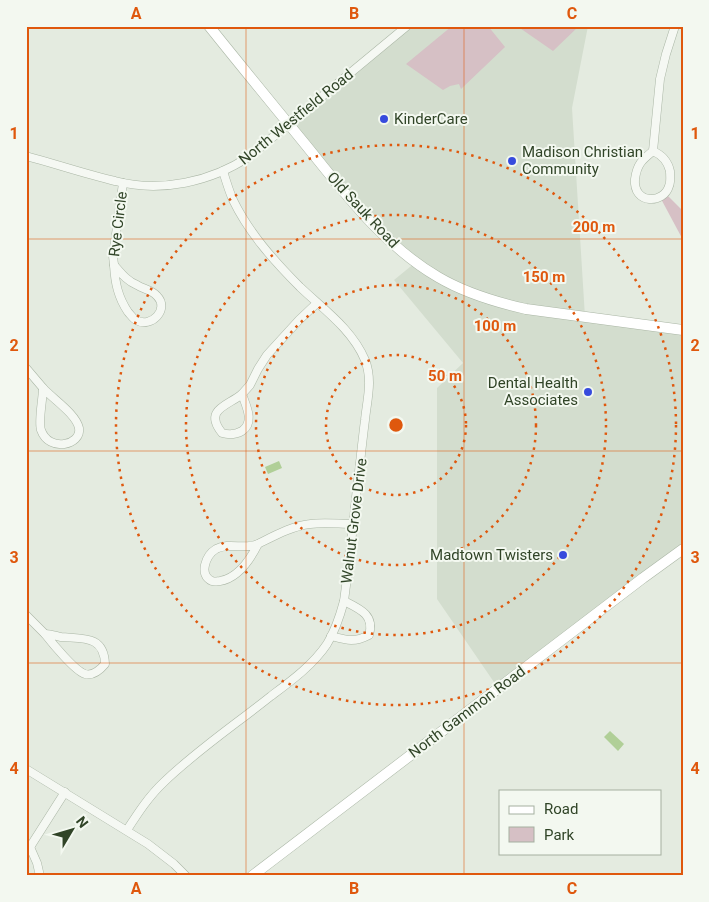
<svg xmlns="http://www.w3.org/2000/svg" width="709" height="902" font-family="Roboto,sans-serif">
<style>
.built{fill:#d3ddce}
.green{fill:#d6c0c5}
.water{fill:#b0cf97}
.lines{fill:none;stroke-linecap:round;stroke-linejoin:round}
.street-casing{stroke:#aab6a5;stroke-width:9}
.secondary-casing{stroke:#aab6a5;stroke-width:11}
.street{stroke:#f5f8f3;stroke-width:8}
.secondary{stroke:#fff;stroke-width:10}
.grid{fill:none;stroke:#df580d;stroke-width:1;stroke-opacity:0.55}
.ring{fill:none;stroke:#df580d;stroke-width:2.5;stroke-dasharray:2.5 5}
.poi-dot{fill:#374bdd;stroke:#f3f8f0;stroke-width:2}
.labels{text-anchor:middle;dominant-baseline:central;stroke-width:4;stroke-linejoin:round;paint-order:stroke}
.street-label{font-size:15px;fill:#304427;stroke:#f3f8f0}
.poi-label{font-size:15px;fill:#304427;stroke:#f3f8f0;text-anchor:start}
.centre{fill:#df580d;stroke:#f3f8f0;stroke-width:2.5}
.ring-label{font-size:15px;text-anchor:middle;font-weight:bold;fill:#df580d;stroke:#f3f8f0;stroke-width:4;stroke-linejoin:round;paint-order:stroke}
.neatline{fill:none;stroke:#df580d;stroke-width:2}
.grid-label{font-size:16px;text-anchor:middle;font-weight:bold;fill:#df580d}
</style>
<rect width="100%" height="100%" fill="#e4ebe0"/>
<path class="built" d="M407,26H588L572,108L585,317L683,330V549L498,688L437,599V388L463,363L394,280L416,262L405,253L289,124Z"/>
<g class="green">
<path d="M452,26H488L505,47L461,89L459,84L450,86L443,90L406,64Z"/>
<path d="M517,26H579L553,51Z"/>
<path d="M665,193L683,211V240L660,197Z"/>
</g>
<g class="water">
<path d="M279,461L282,468L268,474L265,467Z"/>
<path d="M610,731L624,744L618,751L604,737Z"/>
</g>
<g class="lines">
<g class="street-casing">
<g id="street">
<path d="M653,151C662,155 668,162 670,171C670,175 671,182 669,186C664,204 633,205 635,179C637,164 642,160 653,151Z"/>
<path d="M653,151L660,79L666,54L675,26"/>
<path d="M26,156C56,164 85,174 115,181C161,193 211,182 250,156L407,26"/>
<path d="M114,265C121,273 127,281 137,285C143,289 152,290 157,296C170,309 151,329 136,320C133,319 131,315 128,312C118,297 115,283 114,265Z"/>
<path d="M114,265L113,256L123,183"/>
<path d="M26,368L43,388"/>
<path d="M43,388C53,399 76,414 79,428C82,445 49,453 41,430C38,422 43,398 43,388Z"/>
<path d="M242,394L250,385L258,369L267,355L299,320L317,303"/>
<path d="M242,394C246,406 255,422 242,431C235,435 229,435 222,433C203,409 228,406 242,394Z"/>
<path d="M258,544C250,560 238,578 220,581C218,581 215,582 212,581C198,575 206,555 216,549C229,542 245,550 258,544Z"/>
<path d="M258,544C274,536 292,526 310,524C324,522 339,524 353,524"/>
<path d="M26,615L45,634"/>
<path d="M45,634C51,634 56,636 61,637C83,639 104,635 105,664C100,670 93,676 85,674C75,671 52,643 45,634Z"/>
<path d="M331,636C346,640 354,643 369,635C375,615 360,609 344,601"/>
<path d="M26,769L148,844L174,864L186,876"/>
<path d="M127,830C138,813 149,796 164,782C196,751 236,724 271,696C291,681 313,665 327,644C335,631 340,616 344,601C349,564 353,526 357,488C360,465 362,443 365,420C367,400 373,380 365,360C352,329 323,309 300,287C274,261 249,233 233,200C229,191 226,181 223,171"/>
<path d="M30,847L65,792"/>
<path d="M26,850L30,847L37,863L40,876"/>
</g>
</g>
<g class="secondary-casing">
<g id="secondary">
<path d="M209,26C241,66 273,105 305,144C344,192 383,245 438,277C465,293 495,302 526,309L683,330"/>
<path d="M252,876L643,578L683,549"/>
</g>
</g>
<use href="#street" class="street"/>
<use href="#secondary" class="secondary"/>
</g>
<path class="grid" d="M246,26V876M464,26V876M26,239H683M26,451H683M26,663H683"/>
<g class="ring">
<circle cx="396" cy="425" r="70"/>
<circle cx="396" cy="425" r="140"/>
<circle cx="396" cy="425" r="210"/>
<circle cx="396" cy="425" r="280"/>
</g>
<g class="poi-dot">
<circle cx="384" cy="119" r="5"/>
<circle cx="512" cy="161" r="5"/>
<circle cx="588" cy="392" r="5"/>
<circle cx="563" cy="555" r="5"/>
</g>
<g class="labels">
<g class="street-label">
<text transform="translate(296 117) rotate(-39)">North Westfield Road</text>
<text transform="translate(363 210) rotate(47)">Old Sauk Road</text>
<text transform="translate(118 224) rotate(-83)">Rye Circle</text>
<text transform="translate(354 521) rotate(-83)">Walnut Grove Drive</text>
<text transform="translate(467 712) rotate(-37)">North Gammon Road</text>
</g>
<g class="poi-label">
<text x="394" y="119">KinderCare</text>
<text x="522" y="152">Madison Christian<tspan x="522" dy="17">Community</tspan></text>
<text x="578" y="383" text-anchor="end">Dental Health<tspan x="578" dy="17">Associates</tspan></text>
<text x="553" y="555" text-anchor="end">Madtown Twisters</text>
</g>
</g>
<circle cx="396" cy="425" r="8" class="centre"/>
<g class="ring-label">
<text x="594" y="232">200 m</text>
<text x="544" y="282">150 m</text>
<text x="495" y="331">100 m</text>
<text x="445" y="381">50 m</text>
</g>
<rect width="709" height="902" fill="none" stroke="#f3f8f0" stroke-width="55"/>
<rect x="499" y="790" width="162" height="65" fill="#f3f8f0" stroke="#a5b0a0"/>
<rect x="509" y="806" width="25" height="8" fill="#ffffff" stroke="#a5b0a0"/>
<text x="544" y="814" font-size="15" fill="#304427">Road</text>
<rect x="509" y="827" width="25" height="15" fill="#d6c0c5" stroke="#a5b0a0"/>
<text x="544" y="840" font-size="15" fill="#304427">Park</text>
<g transform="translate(72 830) rotate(52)" stroke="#f3f8f0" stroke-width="4" paint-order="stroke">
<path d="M0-4L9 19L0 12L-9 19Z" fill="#304427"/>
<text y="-8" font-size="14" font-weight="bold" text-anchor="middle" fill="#304427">N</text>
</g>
<rect x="28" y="28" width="654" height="846" class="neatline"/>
<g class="grid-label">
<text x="136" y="19">A</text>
<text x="354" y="19">B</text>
<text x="572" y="19">C</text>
<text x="14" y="139">1</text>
<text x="695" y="139">1</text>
<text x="14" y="351">2</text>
<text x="695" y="351">2</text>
<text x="14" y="563">3</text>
<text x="695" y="563">3</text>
<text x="14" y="774">4</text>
<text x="695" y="774">4</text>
<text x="136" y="894">A</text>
<text x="354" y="894">B</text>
<text x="572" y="894">C</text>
</g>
</svg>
